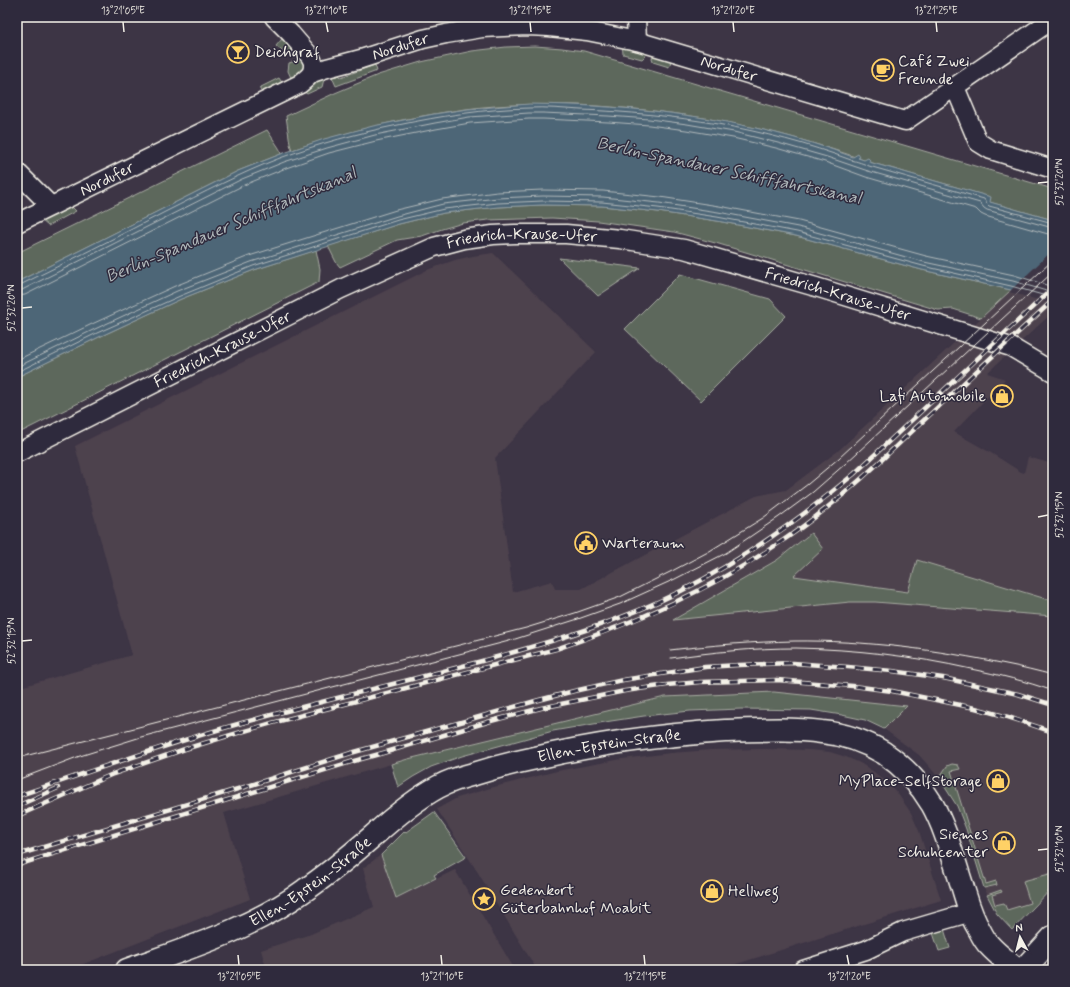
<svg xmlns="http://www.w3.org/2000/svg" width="1070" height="987" font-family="Mynerve,sans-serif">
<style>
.built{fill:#4e424e}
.green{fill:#5d675b;stroke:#a8aca2}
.water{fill:#4d6677;stroke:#909ea4}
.pier{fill:#3d3545}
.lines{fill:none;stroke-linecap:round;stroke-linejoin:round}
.shore{stroke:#b1b9bb;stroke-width:1}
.minor-casing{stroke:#f4f1e8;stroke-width:21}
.major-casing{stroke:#f4f1e8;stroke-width:25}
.minor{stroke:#2f2a3d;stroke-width:18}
.major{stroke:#2f2a3d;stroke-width:22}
.tram{stroke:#f4f1e8;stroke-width:1}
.rail-casing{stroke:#f4f1e8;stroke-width:4.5}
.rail{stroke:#2f2a3d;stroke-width:3;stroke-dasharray:9;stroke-linecap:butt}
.ticks{fill:none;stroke:#f4f1e8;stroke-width:1.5}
.labels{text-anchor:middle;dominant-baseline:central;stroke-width:3;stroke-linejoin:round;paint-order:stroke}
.street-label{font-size:16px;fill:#f4f1e8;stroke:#2f2a3d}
.poi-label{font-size:16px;fill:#f4f1e8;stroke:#2f2a3d;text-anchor:start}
.water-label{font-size:17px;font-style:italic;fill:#b1b9bb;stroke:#2f2a3d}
.neatline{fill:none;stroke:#f4f1e8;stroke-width:1.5}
.ticks-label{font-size:10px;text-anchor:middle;fill:#f4f1e8}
</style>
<rect width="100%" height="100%" fill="#3d3545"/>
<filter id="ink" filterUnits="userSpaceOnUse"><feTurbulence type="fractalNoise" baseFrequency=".025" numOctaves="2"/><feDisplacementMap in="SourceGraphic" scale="8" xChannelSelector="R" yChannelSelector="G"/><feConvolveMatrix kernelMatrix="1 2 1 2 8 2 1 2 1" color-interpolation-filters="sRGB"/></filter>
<g filter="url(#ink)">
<g class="built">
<path d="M493,253L596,352L495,458L513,592L552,581L555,589H581L756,496L786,490L838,451L1011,290L1053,302V312L987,373L1005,379L954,432L991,453L1021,472L1024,473L1028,457L1049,463L1047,470L1053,474V601L917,560L908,592L794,576L811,533L777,560L674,619L850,602H875L1053,616V887L1012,930L997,914L984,888L966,829L957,806L951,797L938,777L928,765L919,755L884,729L906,706L665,697L408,759L224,813L250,899L68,970H17V688L132,655L75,446L427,270L455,260L473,256Z"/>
<path d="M764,749L810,750L830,752L846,757L860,763L874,772L889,784L898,794L911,813L919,831L941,900L717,970H537L477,871L437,809L457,798L494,787L557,771L622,759L671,753L711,750Z"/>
<path d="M381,855L396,898L455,870L515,970H267L261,950L311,934L374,907L363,868Z"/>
</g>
<g class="green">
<path d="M282,39L295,50L286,54L276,46Z"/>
<path d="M622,41L647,49L645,56L642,59L623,54Z"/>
<path d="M535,46L562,48L584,51L1053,189V220L989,202L990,197C963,189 935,181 907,173C895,169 882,166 869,162C840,151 810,142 780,134C714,117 646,108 578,105C541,104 503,104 466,109C407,117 348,131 292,150L290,144L286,116L335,93L378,75L421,62L472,51L506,47Z"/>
<path d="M654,51L672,58L669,67L653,62L652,59Z"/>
<path d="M302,59L304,64V71L292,80L288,71L289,63Z"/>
<path d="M375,65L377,71L336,86L332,77L339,75L341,77Z"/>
<path d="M279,78L283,84L263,94L259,88Z"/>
<path d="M324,79L322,87L307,94L300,89L312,82Z"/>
<path d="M267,130L279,148L281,154L238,171L17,282V253Z"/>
<path d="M70,205L76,211L48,226L41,220Z"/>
<path d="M543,205L602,206L658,212L717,221L796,236L922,270L1011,290L981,318L953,309L938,310L719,244L674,232L598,221L552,218L488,220L463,223L442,229L422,236L397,240L340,267L336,262L328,246L399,224L444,213L498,207Z"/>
<path d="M316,250L320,269L319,282L17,434V377L99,337L181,299L254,270Z"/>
<path d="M559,258L640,268L598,296Z"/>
<path d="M680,274L770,299L786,316L701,401L625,329Z"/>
<path d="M811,533L823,549L794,576L908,592L917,560L1053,601V616L875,602H850L673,620L777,560Z"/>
<path d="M774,692L907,706L884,729L865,720L842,715L811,710L741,709L690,711L644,716L611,721L553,731L462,756L431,767L413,777L398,787L391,764L408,759L665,697Z"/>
<path d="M952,764L958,765L960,769L951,771L952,774L986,884L996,881L997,885L984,888L966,829L957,806L939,778L947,766Z"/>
<path d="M434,812L466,857L434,875L436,878L396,898L381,855L405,831L406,832Z"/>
<path d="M1053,873V887L1012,930L997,914L987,895L1001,890L1002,892L992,895L995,905L1004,903L1007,910L1030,903L1023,881Z"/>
<path d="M943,926L950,948L939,951L932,930Z"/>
</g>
<path class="water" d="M529,104C639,105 749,118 853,157L858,154L860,157L858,158L864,160L868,158L870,160L869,162L991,197L990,202L1053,220V302L1011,290L922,270L796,236L717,221L658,212L602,206L543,205L498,207L444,213L399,224L254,270L181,299L99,337L17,377V282L238,171L281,154L324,139L373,126L434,114L468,109Z"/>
<path class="pier" d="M1053,250V304L1009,292L1011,290Z"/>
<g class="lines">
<g class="shore">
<path d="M17,285H20C69,261 117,237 165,212C203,193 241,173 280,158C318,144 358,133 398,125C441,116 484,109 529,108C546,107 564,109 581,110C673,113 765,128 851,160C856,161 865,164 869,166L984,199L987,204L989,206L1053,223"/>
<path d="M17,290H22L242,179L284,162L327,148L375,135L435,123L469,117L529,113H543L608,116L649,119L687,124L734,132L778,143L827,157L868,171L980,203L984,208L987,210L1053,228"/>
<path d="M17,296L25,295L244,185L286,168L329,153L376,141L436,129L470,123L529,119H543L608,122L649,125L686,130L733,138L776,148L825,162L866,177L976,209L981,214L985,216L1048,234H1053"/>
<path d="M17,360L92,324L175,286L249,256L396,210L442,199L497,192L543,190L603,191L660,197L719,206L799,221L926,256L1014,275L1053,287"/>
<path d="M17,367L95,329L177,291L251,262L397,216L443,204L498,198L543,196L603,197L659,203L718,212L798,227L924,262L1013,281L1053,293"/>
<path d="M17,372L97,333L180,296L253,266L398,220L444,209L498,203L543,201L602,202L658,208L717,217L797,232L923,266L1011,286L1053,298"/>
</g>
<g class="minor-casing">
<g id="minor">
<path d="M274,17L291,34L310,56L313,62V67L312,73"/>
<path d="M636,17L637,41"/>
<path d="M955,87L978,142L991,150L1053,169"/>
<path d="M17,172L51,206"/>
<path id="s1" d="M17,223L300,84L307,78L312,73L327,68L361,59L423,39L446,34L482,28L528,26L549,27L587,31L637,41L905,121L1053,19"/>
<path id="s2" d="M17,453L341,289L434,247L464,239L493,235L515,234H566L620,239L684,249L816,287L1011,347L1053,372"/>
<path d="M803,970L866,950L903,932L971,912"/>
</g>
</g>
<g class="major-casing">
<g id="major">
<path id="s3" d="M127,970C188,948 252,929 305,890C329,874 351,855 373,836C393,818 414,800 438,787C449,781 462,777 474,774C493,768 512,763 531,759C595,744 660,735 725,731C757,730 790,728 822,732C843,734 866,742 884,753C903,766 920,784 932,804C946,829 953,858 962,885C967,901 971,917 980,931C982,935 985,941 989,945C997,954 1008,962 1017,970"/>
<path d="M1023,970L1053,937"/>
</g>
</g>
<use href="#minor" class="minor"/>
<use href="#major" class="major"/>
<g class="tram">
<path d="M670,650C712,645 753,642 794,641C864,640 938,650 1006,664C1022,667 1037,671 1053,675"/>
<path d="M671,658C712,652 754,648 796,648C855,649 913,656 971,669C999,675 1026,681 1053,691"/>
<path d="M17,758L526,628L575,613L620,597L672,571L708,552L763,518L808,484L839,458L1053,260"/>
<path d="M17,780L80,756L141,737L509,641L578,619L620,604L675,579L726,553L779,517L813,492L845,464L1053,272"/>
</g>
<g class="rail-casing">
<g id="rail">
<path d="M17,796C90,772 163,745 238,724C322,701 408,681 493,658C557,640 621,621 681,591C744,559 800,519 854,474L1053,288"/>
<path d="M17,806L58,788"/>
<path d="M17,816L113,774L185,749L231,735L272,723L556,649C632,624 706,592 773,547C804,527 833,504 861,479C877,465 892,450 908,435C957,390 1005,345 1053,300"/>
<path d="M17,855L251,785L351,753L539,700L574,691L623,680L705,667L739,665L793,663L848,667L892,671L943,678L1018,694L1053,705"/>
<path d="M17,865L354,761L383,753L491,721L541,708L625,691L667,685L700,682L777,680L853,686L892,691L975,708L1008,717L1053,732"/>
</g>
</g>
<use href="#rail" class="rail"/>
</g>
</g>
<path class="ticks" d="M123,22L124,32M326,22L328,32M530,22L531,32M733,22L734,32M936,22L937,32M1038,183L1048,182M22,308L32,307M1038,517L1048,515M22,641L32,640M1038,850L1048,849M238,955L239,965M441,955L442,965M644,955L645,965M847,955L849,965"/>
<defs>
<g id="bar-ring" transform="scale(1.15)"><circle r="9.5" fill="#2f2a3d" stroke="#ffd166" stroke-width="1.5"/><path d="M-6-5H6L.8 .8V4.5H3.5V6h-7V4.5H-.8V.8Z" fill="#ffd166"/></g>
<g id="cafe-ring" transform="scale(1.15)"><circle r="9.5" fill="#2f2a3d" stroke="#ffd166" stroke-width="1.5"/><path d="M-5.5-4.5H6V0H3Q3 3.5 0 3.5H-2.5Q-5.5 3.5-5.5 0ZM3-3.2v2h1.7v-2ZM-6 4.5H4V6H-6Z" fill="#ffd166"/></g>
<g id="shop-ring" transform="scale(1.15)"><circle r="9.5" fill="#2f2a3d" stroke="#ffd166" stroke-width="1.5"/><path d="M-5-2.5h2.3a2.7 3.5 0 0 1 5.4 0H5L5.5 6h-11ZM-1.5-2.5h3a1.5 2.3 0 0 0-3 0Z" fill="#ffd166"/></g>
<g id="civic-ring" transform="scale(1.15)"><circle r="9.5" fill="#2f2a3d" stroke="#ffd166" stroke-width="1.5"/><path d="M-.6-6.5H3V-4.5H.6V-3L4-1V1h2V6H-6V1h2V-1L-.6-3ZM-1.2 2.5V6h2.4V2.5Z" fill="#ffd166"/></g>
<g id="sight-ring" transform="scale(1.15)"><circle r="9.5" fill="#2f2a3d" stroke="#ffd166" stroke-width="1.5"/><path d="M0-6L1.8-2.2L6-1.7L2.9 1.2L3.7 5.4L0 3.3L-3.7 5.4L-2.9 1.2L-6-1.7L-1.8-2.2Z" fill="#ffd166"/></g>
</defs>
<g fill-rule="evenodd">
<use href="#bar-ring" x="238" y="52"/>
<use href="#cafe-ring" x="883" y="70"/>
<use href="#shop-ring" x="1002" y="396"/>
<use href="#civic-ring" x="586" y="543"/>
<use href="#shop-ring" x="998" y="781"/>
<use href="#shop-ring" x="1004" y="843"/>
<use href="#shop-ring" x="712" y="891"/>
<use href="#sight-ring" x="484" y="899"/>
</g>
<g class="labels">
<g class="street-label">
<text stroke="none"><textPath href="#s1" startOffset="424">Nordufer</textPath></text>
<text stroke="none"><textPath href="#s1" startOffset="760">Nordufer</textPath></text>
<text stroke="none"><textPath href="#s1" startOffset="100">Nordufer</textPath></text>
<text stroke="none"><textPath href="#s2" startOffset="554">Friedrich-Krause-Ufer</textPath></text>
<text stroke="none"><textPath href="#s2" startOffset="878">Friedrich-Krause-Ufer</textPath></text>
<text stroke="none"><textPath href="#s2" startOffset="230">Friedrich-Krause-Ufer</textPath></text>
<text stroke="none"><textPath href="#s3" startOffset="541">Ellen-Epstein-Straße</textPath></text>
<text stroke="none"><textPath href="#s3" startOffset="205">Ellen-Epstein-Straße</textPath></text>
</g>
<g class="poi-label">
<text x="254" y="52">Deichgraf</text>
<text x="898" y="61">Café Zwei<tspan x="898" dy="18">Freunde</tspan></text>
<text x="986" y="396" text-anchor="end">Lafi Automobile</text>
<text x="602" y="543">Warteraum</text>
<text x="982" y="781" text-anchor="end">MyPlace-SelfStorage</text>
<text x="988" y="834" text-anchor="end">Siemes<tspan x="988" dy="18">Schuhcenter</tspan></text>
<text x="500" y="890">Gedenkort<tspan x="500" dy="18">Güterbahnhof Moabit</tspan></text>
<text x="728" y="891">Hellweg</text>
</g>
<g class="water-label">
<text transform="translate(729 171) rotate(12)">Berlin-Spandauer Schifffahrtskanal</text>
<text transform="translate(231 225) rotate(-23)">Berlin-Spandauer Schifffahrtskanal</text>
</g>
</g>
<rect width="1070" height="987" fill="none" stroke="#2f2a3d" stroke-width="44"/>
<g transform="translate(1020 937) rotate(353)" stroke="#2f2a3d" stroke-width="3" paint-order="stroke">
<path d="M0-3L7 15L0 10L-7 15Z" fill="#f4f1e8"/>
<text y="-6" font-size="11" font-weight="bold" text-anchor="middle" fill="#f4f1e8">N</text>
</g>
<rect x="22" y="22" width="1026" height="943" class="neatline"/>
<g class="ticks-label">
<text x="123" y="14">13°21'05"E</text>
<text x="326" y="14">13°21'10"E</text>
<text x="530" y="14">13°21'15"E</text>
<text x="733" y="14">13°21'20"E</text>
<text x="936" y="14">13°21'25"E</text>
<text transform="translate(1059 182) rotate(-90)" y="4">52°32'20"N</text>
<text transform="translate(11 308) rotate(-90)" y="4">52°32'20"N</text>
<text transform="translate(1059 515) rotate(-90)" y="4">52°32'15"N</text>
<text transform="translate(11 641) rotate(-90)" y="4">52°32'15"N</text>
<text transform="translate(1059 849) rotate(-90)" y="4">52°32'10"N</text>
<text x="239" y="980">13°21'05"E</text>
<text x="442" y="980">13°21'10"E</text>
<text x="645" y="980">13°21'15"E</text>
<text x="849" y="980">13°21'20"E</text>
</g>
</svg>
